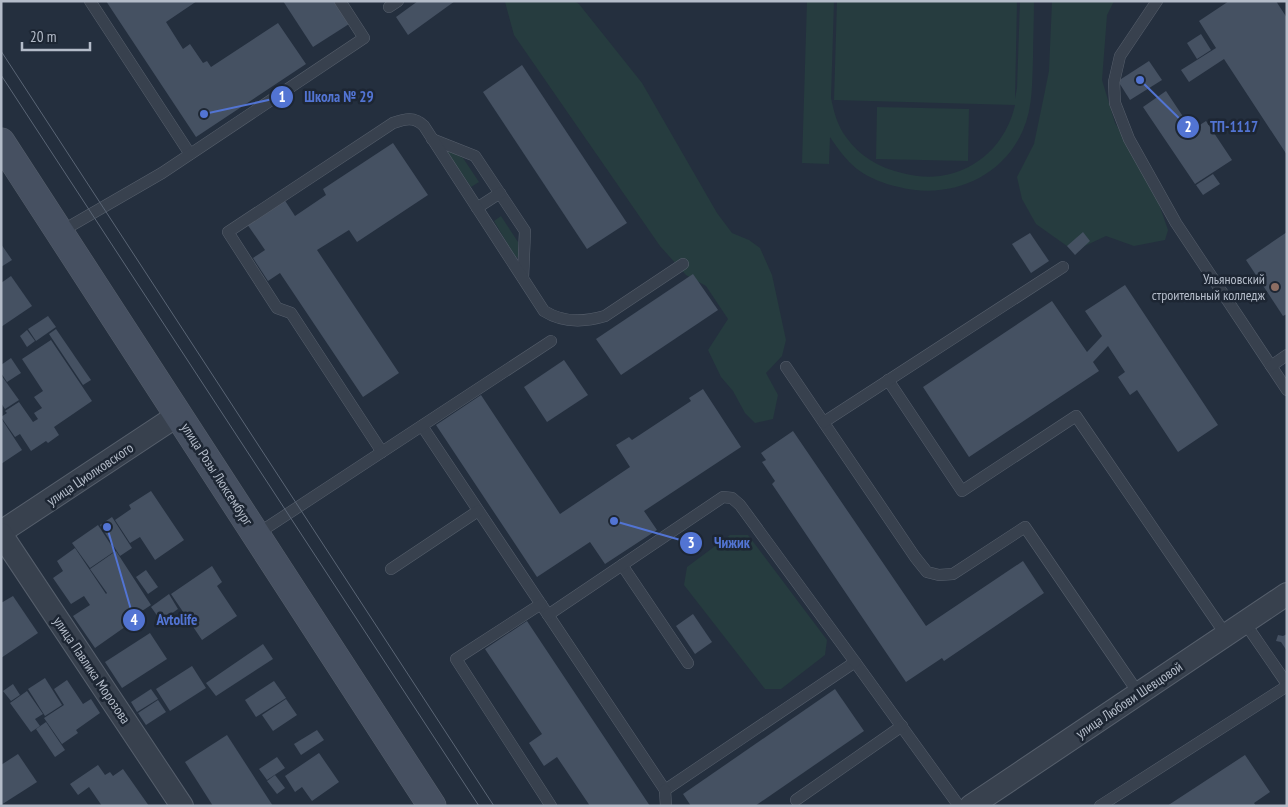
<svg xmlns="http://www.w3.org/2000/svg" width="1288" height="807" font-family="'PT Sans Narrow',sans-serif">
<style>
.green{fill:#263c3f}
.building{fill:#455162}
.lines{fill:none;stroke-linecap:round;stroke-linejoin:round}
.lane-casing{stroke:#565f6c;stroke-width:12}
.street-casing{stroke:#565f6c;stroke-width:24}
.secondary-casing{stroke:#565f6c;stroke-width:29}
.lane{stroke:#38414e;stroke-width:11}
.street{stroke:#38414e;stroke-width:22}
.secondary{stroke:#465061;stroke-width:28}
.tram{stroke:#5a6575;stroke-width:1}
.education-dot{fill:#8d6e63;stroke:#1d2633;stroke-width:2}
.labels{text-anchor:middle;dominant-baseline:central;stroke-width:5;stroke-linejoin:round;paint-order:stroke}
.poi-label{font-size:14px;fill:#b4bcc9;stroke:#1d2633;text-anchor:end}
.street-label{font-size:14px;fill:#b4bcc9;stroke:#1d2633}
.leader{fill:none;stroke:#5274d3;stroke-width:2}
.callout-dot{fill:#5274d3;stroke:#1d2633;stroke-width:2}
.mark-label{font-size:15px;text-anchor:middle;font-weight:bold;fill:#fff}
.callout-label{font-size:15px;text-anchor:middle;font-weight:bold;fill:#5274d3;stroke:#1d2633;stroke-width:5;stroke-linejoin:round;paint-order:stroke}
</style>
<rect width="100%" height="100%" fill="#242f3e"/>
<g class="green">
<path d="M506,1H574L579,4L642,83L717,213L732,233L749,240L760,248L772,275L786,340L782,356L766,373L778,395L773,419L755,423L745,413L733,391L721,377L708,350L728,319L706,286L686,275L660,246L514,35L505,2Z"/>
<path d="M807,1H834L831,98C834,112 837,125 846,137C859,156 880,168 902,173C914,176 927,178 940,176C978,171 1007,142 1015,105L834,100L837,1H1017L1015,99L1017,88L1020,1H1034C1034,20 1033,39 1033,59C1032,82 1033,108 1023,130C1002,179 948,200 899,187C884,184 869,178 857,169C846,160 838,149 830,137L829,164L802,163Z"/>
<path d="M1052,1H1114L1107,15L1102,80L1115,123L1153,187L1168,230L1165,240L1134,246L1106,236L1074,251L1036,224L1022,199L1017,177L1034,144L1045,91L1049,71Z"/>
<path d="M877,107L969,109L968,161L876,159Z"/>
<path d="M449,151L463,158L479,182L471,187L447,152Z"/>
<path d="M501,216L518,242V257L516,258L494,221Z"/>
<path d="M730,535H748L827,640L825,655L781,689H765L684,585L687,567Z"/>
</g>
<g class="building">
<path d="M106,1H197L166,22L183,49L190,44L203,63L207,61L211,67L278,23L306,64L196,137Z"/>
<path d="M283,1H335L349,24L313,47Z"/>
<path d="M418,1H455L408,35L396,17Z"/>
<path d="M1229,1H1276L1287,18V155L1224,59L1189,82L1181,70L1216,48L1199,21Z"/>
<path d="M1201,34L1211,50L1197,59L1187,43Z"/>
<path d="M1149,61L1162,80L1130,100L1118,81Z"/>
<path d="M522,65L627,223L587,249L483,92Z"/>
<path d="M1166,91L1192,130L1206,121L1232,160L1195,184L1143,107Z"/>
<path d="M393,143L428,195L357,242L349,230L317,250L399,373L363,397L280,273L268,281L253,258L265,250L247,224L284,199L295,216L326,195L323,189Z"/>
<path d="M1213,174L1220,184L1203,195L1196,185Z"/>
<path d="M1083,232L1090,241L1075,255L1067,246Z"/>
<path d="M1287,232V314L1283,316L1246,260Z"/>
<path d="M1030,233L1049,261L1031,273L1012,244Z"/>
<path d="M1,244L12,260L1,267Z"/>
<path d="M693,274L718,310L621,375L596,339Z"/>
<path d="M11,276L32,306L1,327V283Z"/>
<path d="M1125,285L1218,425L1178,452L1137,390L1130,395L1118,377L1125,372L1108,346L1093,362L1099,371L969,457L923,387L1052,301L1087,352L1102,336L1085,311Z"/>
<path d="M48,316L56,327L36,341L28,329Z"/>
<path d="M56,329L91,380L83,385L49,334Z"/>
<path d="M27,330L35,341L27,347L20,336Z"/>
<path d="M51,340L92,401L54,427L59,435L48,443L46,441L31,451L20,434L15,437L1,417L7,413L5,411L19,402L33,422L38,419L34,413L42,408L34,397L43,391L22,359Z"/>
<path d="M11,358L21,373L7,382L1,373V365Z"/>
<path d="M564,360L588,395L547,422L524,387Z"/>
<path d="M1,375L19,400L5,409L1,403Z"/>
<path d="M703,389L741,447L644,511L657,530L605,564L590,542L537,577L436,425L481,395L560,514L630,467L616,445L629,437L632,440L691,401L689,398Z"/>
<path d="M1,418L22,450L1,464Z"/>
<path d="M793,431L926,626L1023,561L1044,593L944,661L942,658L906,682L772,484L775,481L762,462L766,460L761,453Z"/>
<path d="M151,491L184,540L155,560L140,537L130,543L115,520L131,509L129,505Z"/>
<path d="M112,517L132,548L120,556L100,525Z"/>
<path d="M98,525L115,551L90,568L72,543Z"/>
<path d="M75,548L106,594L107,593L90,569L116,551L151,605L130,619L132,622L95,648L73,616L90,605L84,596L71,604L53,578L63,571L57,561Z"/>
<path d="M212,566L222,582L217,586L237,616L202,640L171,594Z"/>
<path d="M146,570L158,587L148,594L136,577Z"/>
<path d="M169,594L178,609L161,621L151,607Z"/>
<path d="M13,596L38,633L1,658V603Z"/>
<path d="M693,614L712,642L695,654L676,626Z"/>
<path d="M527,621L650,806H590L557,757L544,766L529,743L542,734L485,649Z"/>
<path d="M150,633L167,659L122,688L105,662Z"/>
<path d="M1287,634V651L1281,642L1276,641L1278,635L1283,636Z"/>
<path d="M263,644L273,659L216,696L206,683Z"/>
<path d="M192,666L206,688L170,711L156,689Z"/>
<path d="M45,678L62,705L45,716L28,689Z"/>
<path d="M67,680L83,704L91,699L100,713L76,730L78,733L62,744L44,718L64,705L54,689Z"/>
<path d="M274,681L286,698L256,717L245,700Z"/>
<path d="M13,684L20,695L11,701L3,691Z"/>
<path d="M151,689L158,699L137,712L131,702Z"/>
<path d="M835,689L864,731L755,806H691L683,794Z"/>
<path d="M27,691L43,714L35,719L40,726L31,732L10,703Z"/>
<path d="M286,699L297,715L273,731L262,715Z"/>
<path d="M158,700L166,712L146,725L138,713Z"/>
<path d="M46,722L65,750L55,757L36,729Z"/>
<path d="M317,730L324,740L301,755L294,744Z"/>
<path d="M227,735L273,806H213L185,762Z"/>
<path d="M319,753L339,782L312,801L302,787L295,792L285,776Z"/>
<path d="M18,754L37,782L1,805V765Z"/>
<path d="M1245,755L1270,792L1254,803L1256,806H1167Z"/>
<path d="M277,757L285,768L267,780L259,769Z"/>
<path d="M98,765L105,775L110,772L113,776L123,769L149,806H102L89,787L78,795L70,784Z"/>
<path d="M275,775L285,788L277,794L267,781Z"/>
</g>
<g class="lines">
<g class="lane-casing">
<g id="lane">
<path d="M90,1L190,154"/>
<path d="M1157,1L1120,56L1114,82L1115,103L1129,139L1176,223L1287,390"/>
<path d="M389,7L398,1"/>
<path d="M432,139L475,156L525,231L523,278"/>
<path d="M477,208L500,193"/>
<path d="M60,232L162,173L364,38L340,1"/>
<path d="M1271,366L1287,355"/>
<path d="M786,367L915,557L927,572L939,575L953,574L1025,527L1139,694"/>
<path d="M888,380L962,491L1076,416L1226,635"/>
<path d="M824,422L1063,267"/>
<path d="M422,426L665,790L855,662L959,806"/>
<path d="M382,452L291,313L277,308L228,232L393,123C405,119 414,116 424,126L544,311C563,323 585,322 605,316L683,264"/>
<path d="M257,534L551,341"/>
<path d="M622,565L688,663"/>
<path d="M391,569L478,511"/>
<path d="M541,604L456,659L551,806"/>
<path d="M548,615L723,497L732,498L740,505L855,662"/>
<path d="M1245,623L1287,684"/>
<path d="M665,790L666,806"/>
<path d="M796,800L902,726"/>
<path d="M1100,806L1287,686"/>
</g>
</g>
<g class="street-casing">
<g id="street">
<path d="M1,532L178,415"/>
<path d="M1,534L182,806"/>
<path d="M971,806L1287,594"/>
</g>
</g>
<g class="secondary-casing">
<path id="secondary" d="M1,142L432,806"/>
</g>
<use href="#lane" class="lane"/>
<use href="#street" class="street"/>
<use href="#secondary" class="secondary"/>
<g class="tram">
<path d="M1,51L494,806"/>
<path d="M1,75L479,806"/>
</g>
</g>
<circle class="education-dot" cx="1275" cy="287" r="5"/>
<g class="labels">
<g class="poi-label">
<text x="1265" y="279">Ульяновский<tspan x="1265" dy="16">строительный колледж</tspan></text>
</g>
<g class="street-label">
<text transform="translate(90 474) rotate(-34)">улица Циолковского</text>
<text transform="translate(217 474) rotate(57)">улица Розы Люксембург</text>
<text transform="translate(92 670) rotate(56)">улица Павлика Морозова</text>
<text transform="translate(1129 700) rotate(-34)">улица Любови Шевцовой</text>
</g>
</g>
<path class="leader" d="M204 114L282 97M1140 80L1188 127M614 521L691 543M107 527L134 620"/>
<g class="callout-dot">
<circle cx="204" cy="114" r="5"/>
<circle cx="1140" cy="80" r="5"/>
<circle cx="614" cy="521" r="5"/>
<circle cx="107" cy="527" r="5"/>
<circle cx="282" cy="97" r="12"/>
<circle cx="1188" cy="127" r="12"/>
<circle cx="691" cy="543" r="12"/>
<circle cx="134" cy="620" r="12"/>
</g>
<g class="mark-label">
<text x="282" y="102">1</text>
<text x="1188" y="132">2</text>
<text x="691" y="548">3</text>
<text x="134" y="625">4</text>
</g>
<g class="callout-label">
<text x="339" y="102">Школа № 29</text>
<text x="1234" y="132">ТП-1117</text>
<text x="732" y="548">Чижик</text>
<text x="177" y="625">Avtolife</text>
</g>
<rect width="1288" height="807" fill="none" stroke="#b4bcc9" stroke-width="5"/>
<path d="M22 42v8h68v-8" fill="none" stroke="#b4bcc9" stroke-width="2.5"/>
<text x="30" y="42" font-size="15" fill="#b4bcc9" stroke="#1d2633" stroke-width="4" paint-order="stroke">20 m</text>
</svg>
